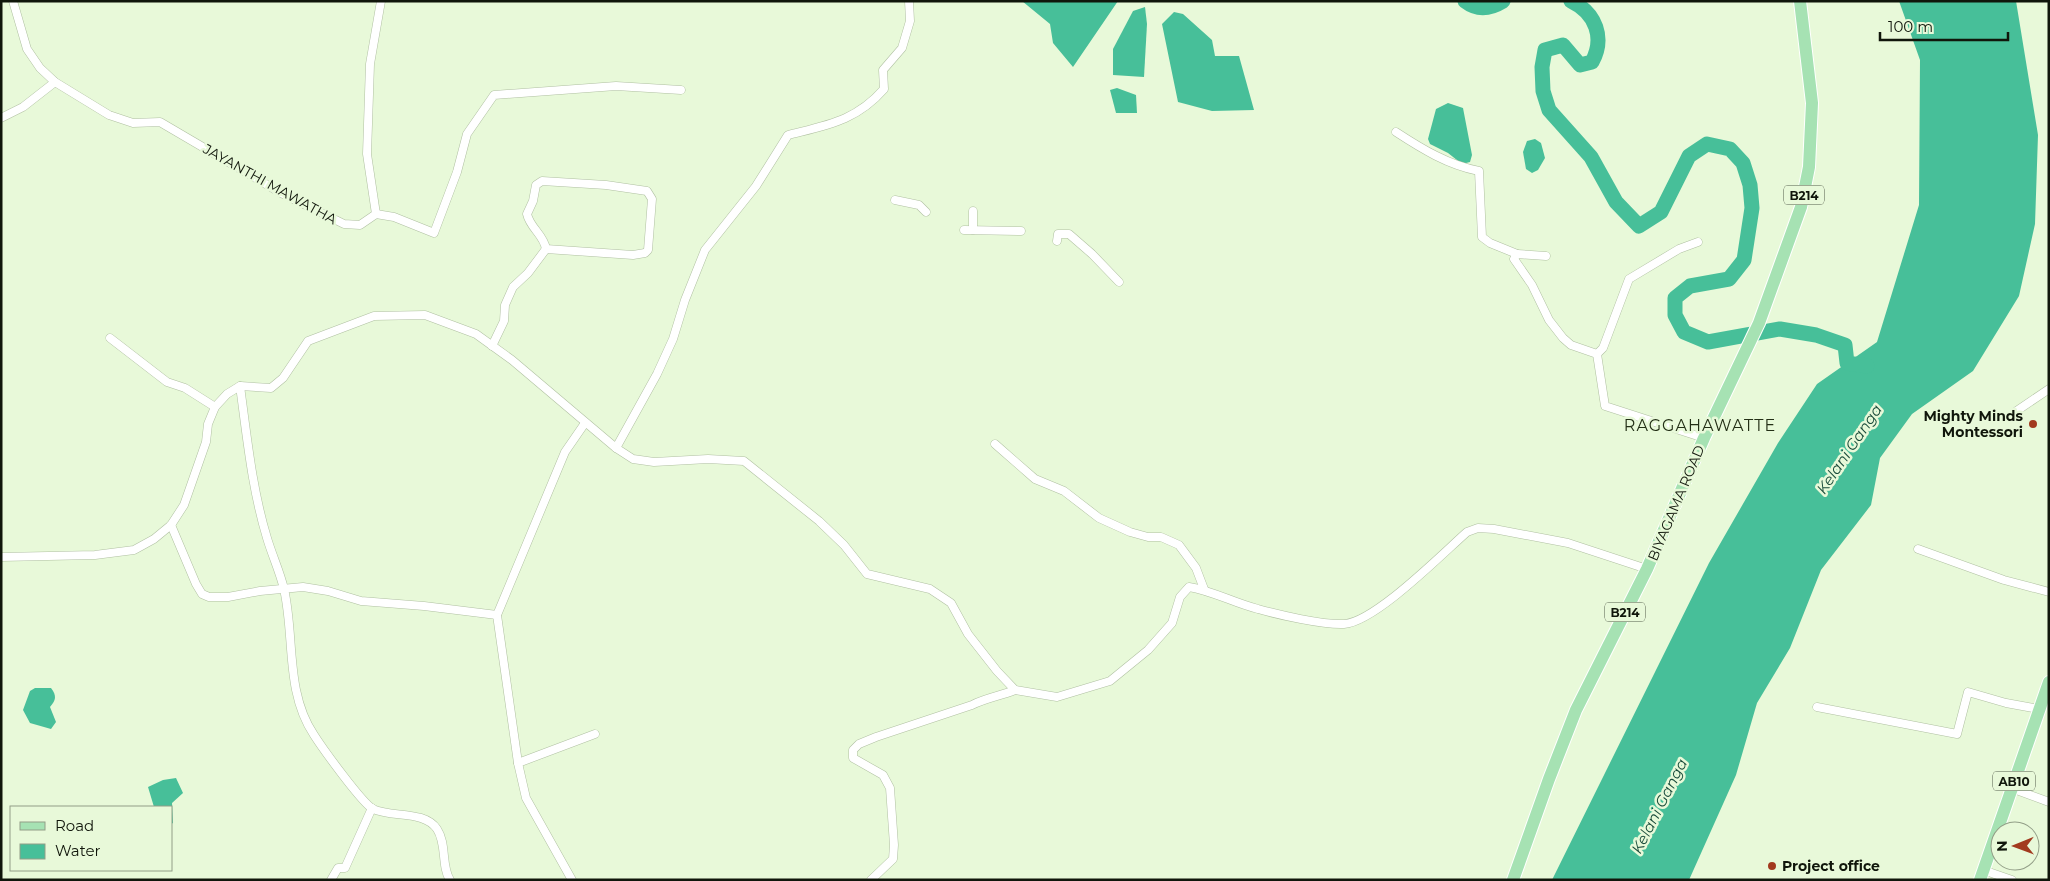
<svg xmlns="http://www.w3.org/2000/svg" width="2050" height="881" font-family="Montserrat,sans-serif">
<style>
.water{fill:#47bf99}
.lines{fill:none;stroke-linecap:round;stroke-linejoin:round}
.river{stroke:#47bf99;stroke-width:15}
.minor-casing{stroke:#b0c0a2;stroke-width:9}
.primary-casing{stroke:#fff;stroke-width:14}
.minor{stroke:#fff;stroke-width:8}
.primary{stroke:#a6e2b3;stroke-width:12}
.poi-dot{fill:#a23a1e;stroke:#e8f9d9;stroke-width:2}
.labels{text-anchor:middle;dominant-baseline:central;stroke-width:5;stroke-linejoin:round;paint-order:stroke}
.shield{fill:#e8f9d9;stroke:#515a49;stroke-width:1}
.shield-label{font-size:12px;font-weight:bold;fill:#10160b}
.street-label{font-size:14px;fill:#10160b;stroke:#e8f9d9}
.poi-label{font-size:14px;font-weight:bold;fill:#10160b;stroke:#e8f9d9;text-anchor:end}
.water-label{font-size:15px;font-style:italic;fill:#194b3a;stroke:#e8f9d9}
.quarter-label{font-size:16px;letter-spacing:1px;fill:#232f16;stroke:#e8f9d9}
</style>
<rect width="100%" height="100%" fill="#e8f9d9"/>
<g class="water">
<path d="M1022,1H1118L1073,67L1053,43L1050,24Z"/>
<path d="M1899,1H2016L2038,135L2035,224L2019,296L1973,371L1912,414L1880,458L1871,505L1821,570L1790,648L1757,703L1736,775L1689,880H1552L1709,563L1778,443L1817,384L1877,342L1919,205L1920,60Z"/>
<path d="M1145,7L1147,24L1144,77L1113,75V49L1133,11Z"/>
<path d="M1174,12L1183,14L1212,40L1215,56H1239L1254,110L1212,111L1178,102L1162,24Z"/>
<path d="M1117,88L1136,95L1137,113H1116L1110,90Z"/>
<path d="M1448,103L1463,108L1472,155L1470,162L1462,164L1448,153L1430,144L1428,139L1436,109Z"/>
<path d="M1535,139L1541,143L1545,158L1538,170L1532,173L1526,169L1523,152L1527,141Z"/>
<path d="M35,688H51C57,696 56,700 50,707L56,722L51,729L30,723L23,710L30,691Z"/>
<path d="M176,778L183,793L172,803L173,823L171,824V807H154L148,787L163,780Z"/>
</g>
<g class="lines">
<g class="river">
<path d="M1465,1C1478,11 1490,9 1503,1"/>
<path d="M1571,1C1596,13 1605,38 1592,62L1580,65L1563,45L1545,50L1542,67L1543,91L1549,110L1591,157L1616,202L1639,226L1661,212L1689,156L1707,144L1730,149L1743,163L1750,185L1752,208L1744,260L1729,279L1690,286L1675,298V315L1684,332L1708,342L1780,329L1816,335L1845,345L1847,363L1867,366"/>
</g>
<g class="minor-casing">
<g id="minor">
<path d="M13,1L27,49L40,68L55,82L109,115L133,123L160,122L281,193L344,224L360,225L376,214L367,154L370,64L381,1"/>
<path d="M1,118L23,107L55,82"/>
<path d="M1396,132C1422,149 1448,165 1479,171L1482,237L1490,243L1517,254"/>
<path d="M542,181L606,185L647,191L652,199L648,250L645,253L633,255L546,249C544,235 530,228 527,214L533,201L536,185Z"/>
<path d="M895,200L919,205L926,212"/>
<path d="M973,211V230"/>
<path d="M376,214L394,217L434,233L457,172L467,134L494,95L616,86L681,90"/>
<path d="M964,230L1021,231"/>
<path d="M1057,241L1058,234H1069L1092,254L1119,282"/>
<path d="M1546,256L1517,254L1514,259L1532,285L1549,320L1563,338L1571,345L1597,354"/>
<path d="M110,338L167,382L185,388L215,407"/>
<path d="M492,346L504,321L505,305L513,287L528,273L546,249"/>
<path d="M1597,354L1603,348L1629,279L1679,249L1698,242"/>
<path d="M1597,354L1605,406L1704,438"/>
<path d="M240,386C247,437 252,489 267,538C272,555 280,572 284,589C295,637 285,692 314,735C323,749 362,803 373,809C392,818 424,810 437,829C447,844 441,866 450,880"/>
<path d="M2015,412L2049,389"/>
<path d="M995,444L1035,479L1064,491L1099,518L1130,532L1148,537H1161L1179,545L1196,568L1204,589"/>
<path d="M616,448L657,374L673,339L685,300L705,250L756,186L788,135C827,125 856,121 884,89L883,70L902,48L910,21L909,1"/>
<path d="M171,525L196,584L202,594L209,597H228L260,591L303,587L328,591L361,601L424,606L497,615"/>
<path d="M1918,549L2004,580L2049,592"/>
<path d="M1,557L95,555L134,550L154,539L171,525L184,505L206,442L208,424L215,407L227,394L240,386L271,388L283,378L308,341L374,316L425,315L476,334L512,360L616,448L633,459L654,462L708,459L744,461L819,521L844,545L867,574L930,589L951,603L968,634L997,671L1015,690L1057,697L1110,681L1148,650L1172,623L1180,597L1189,587C1213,591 1234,603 1258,609C1279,615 1323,625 1344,624C1375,622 1442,554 1467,532L1478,528L1494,529L1568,543L1647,569"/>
<path d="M1817,707L1957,734L1968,692L2006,703L2039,709"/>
<path d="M518,763L595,734"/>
<path d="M2011,788L2049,802"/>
<path d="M1983,870L2012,880"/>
<path d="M331,880L338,868H345L372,808"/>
<path d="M572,880L526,798L518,763L497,615L565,452L585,423"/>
<path d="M871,880L893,859L894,845L890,788L883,775L853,758V750L859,744L876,737L972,705C986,698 1000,696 1015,690"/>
</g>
</g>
<g class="primary-casing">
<g id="primary">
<path d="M1513,880L1549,779L1576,710L1647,569L1704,438L1759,323L1801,207L1809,167L1812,103L1800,1"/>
<path d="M1980,880L2049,682"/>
</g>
</g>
<use href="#minor" class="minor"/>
<use href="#primary" class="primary"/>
</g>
<g class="poi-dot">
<circle cx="2033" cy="424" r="5"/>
<circle cx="1772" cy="866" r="5"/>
</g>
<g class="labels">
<g class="shield">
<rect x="1784" y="185.5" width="40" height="19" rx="4"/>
<rect x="1605" y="602.5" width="40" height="19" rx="4"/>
<rect x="1993" y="771.5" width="42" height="19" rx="4"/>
</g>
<g class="shield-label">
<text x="1804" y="195">B214</text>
<text x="1625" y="612">B214</text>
<text x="2014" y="781">AB10</text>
</g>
<g class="street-label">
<text transform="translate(270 184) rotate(29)">JAYANTHI MAWATHA</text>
<text transform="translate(1676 503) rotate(-67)">BIYAGAMA ROAD</text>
</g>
<g class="poi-label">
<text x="2023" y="416">Mighty Minds<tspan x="2023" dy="16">Montessori</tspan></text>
<text x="1782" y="866" text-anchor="start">Project office</text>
</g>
<g class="water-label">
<text transform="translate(1849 449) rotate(-56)">Kelani Ganga</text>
<text transform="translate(1659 806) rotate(-63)">Kelani Ganga</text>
</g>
<g class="quarter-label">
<text x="1700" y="425">RAGGAHAWATTE</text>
</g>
</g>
<rect width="2050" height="881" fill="none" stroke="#10160b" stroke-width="5"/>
<rect x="10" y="806" width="162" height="65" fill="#e8f9d9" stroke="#929e87"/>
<rect x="20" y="822" width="25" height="8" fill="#a6e2b3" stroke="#929e87"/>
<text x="55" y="831" font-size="15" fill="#10160b">Road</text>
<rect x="20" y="844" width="25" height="15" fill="#47bf99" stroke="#929e87"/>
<text x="55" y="856" font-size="15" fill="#10160b">Water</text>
<g transform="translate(2015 846) rotate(269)"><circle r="24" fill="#e8f9d9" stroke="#929e87"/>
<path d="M0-4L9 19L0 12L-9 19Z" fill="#a23a1e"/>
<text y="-8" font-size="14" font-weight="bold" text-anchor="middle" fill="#10160b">N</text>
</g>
<path d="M1880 32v8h128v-8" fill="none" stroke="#10160b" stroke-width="2.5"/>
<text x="1888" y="32" font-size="15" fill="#10160b" stroke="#e8f9d9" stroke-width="4" paint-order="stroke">100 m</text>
</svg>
